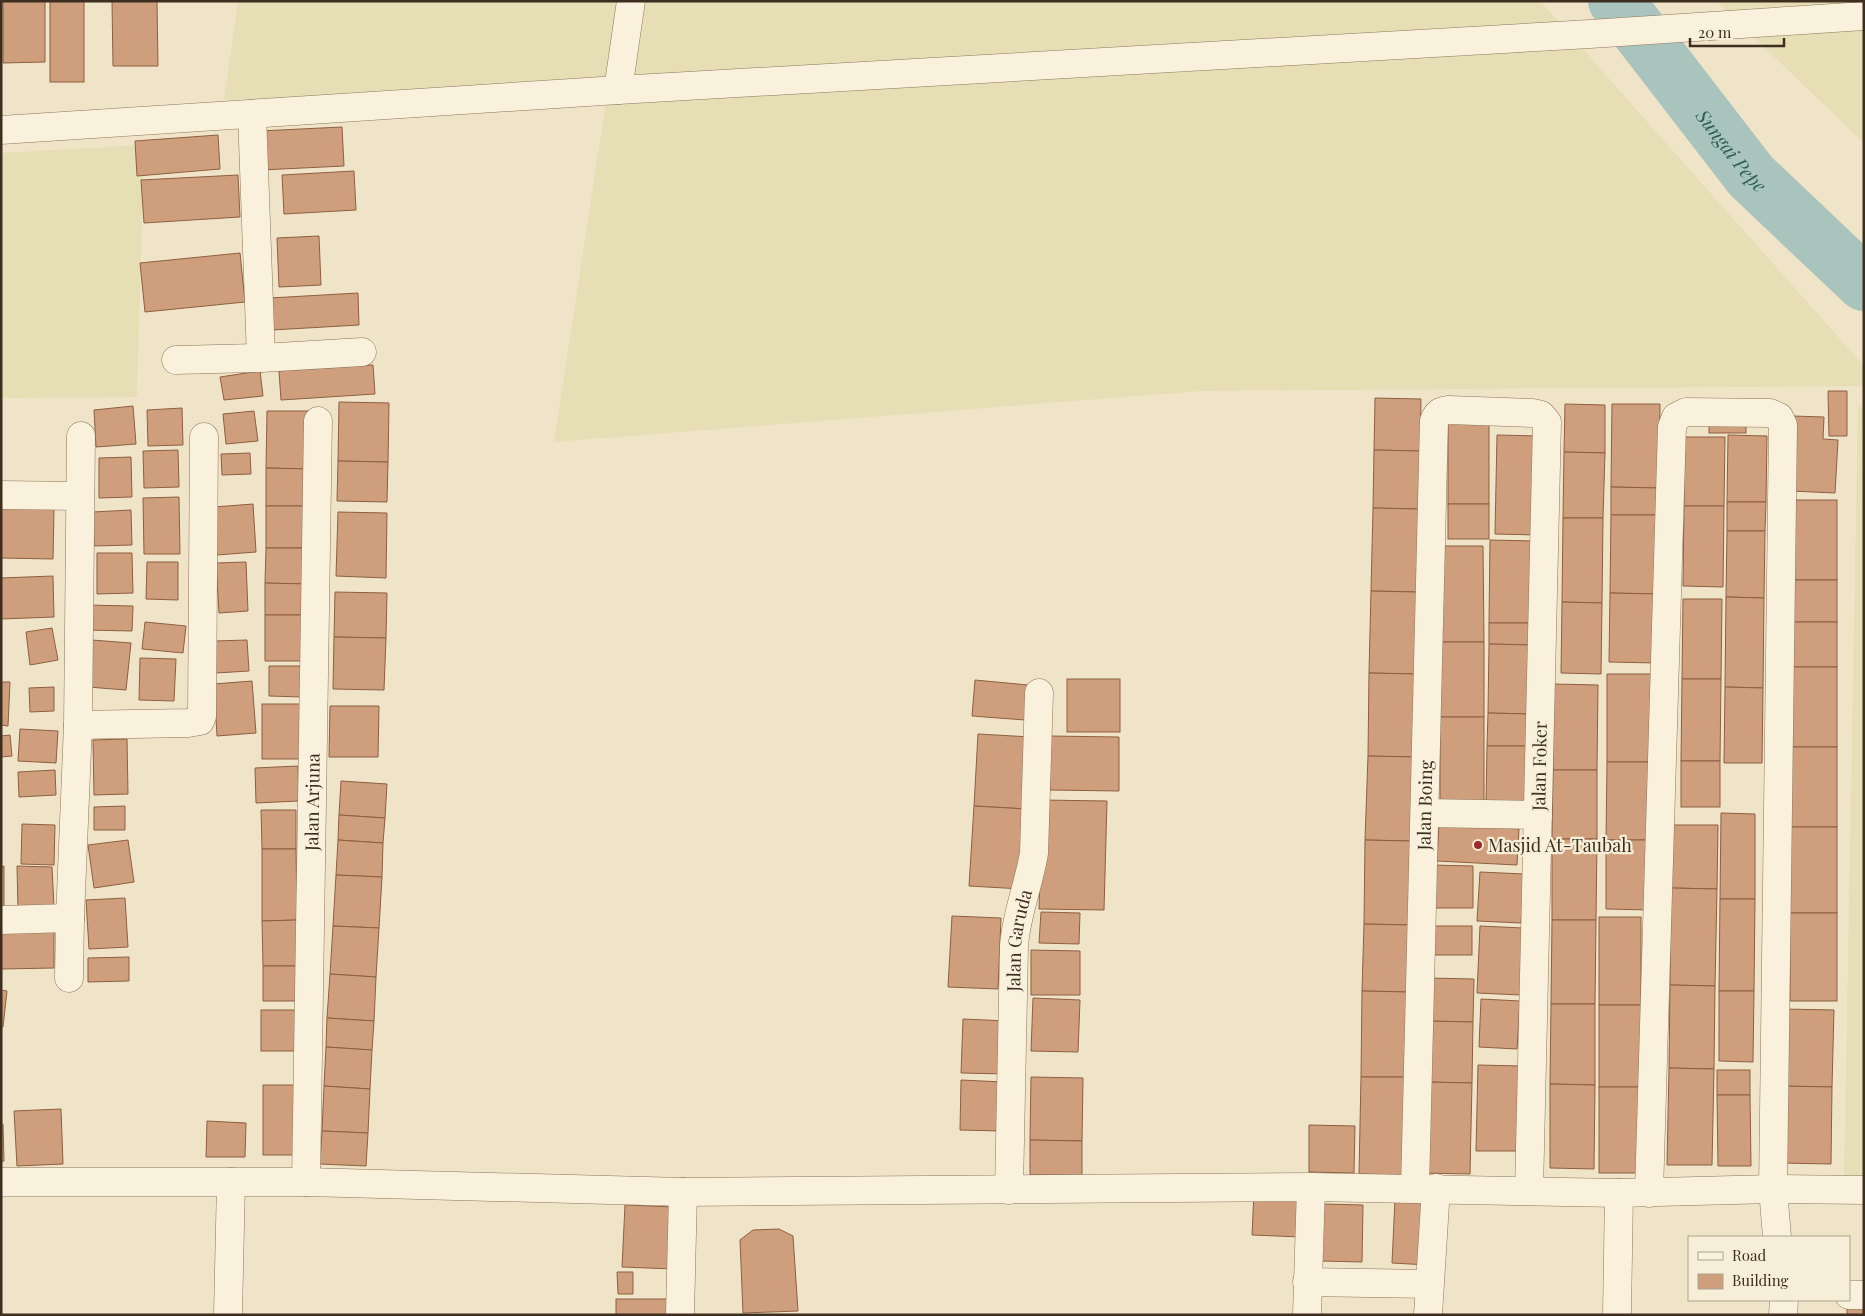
<svg xmlns="http://www.w3.org/2000/svg" width="1865" height="1316" font-family="'Playfair Display',serif">
<style>
.farmland{fill:#e6deb5}
.lines{fill:none;stroke-linecap:round;stroke-linejoin:round}
.river{stroke:#a9c4bc;stroke-width:56}
.building{fill:#cf9f7d;stroke:#8d5f41}
.minor-casing{stroke:#8d765c;stroke-width:29}
.minor{stroke:#faf1dc;stroke-width:28}
.poi-dot{fill:#9e2a2b;stroke:#f7eed8;stroke-width:2}
.labels{text-anchor:middle;dominant-baseline:central;stroke-width:4.5;stroke-linejoin:round;paint-order:stroke}
.street-label{font-size:18px;fill:#3d2e20;stroke:#f7eed8}
.poi-label{font-size:18px;fill:#3d2e20;stroke:#f7eed8;text-anchor:start}
.water-label{font-size:19px;font-style:italic;fill:#2f5d5a;stroke:#f7eed8}
</style>
<rect width="100%" height="100%" fill="#f0e4c8"/>
<g class="farmland">
<path d="M238,1H1540L1864,366V386L1201,391L554,442L608,88L224,100Z"/>
<path d="M1716,1H1864V143Z"/>
<path d="M144,145L137,397L1,398V153Z"/>
<path d="M1858,405L1864,410V1180H1844Z"/>
</g>
<g class="lines">
<path class="river" id="s1" d="M1616,1L1751,176L1864,283"/>
</g>
<g class="building">
<path d="M3,1H45V62L3,63Z"/>
<rect x="50" y="1" width="34" height="81"/>
<path d="M112,1H157L158,66H113Z"/>
<path d="M342,127L344,166L261,170L259,131Z"/>
<path d="M218,135L220,169L137,176L135,141Z"/>
<path d="M354,171L356,210L284,214L282,175Z"/>
<path d="M238,175L240,217L144,223L141,180Z"/>
<path d="M319,236L321,285L279,287L277,238Z"/>
<path d="M240,253L245,302L145,312L140,263Z"/>
<path d="M358,293L359,325L272,330L270,298Z"/>
<path d="M373,365L375,394L281,400L279,371Z"/>
<path d="M260,371L263,396L224,400L220,377Z"/>
<path d="M1828,391H1847V436H1829Z"/>
<path d="M1375,398L1421,399L1420,451L1374,450Z"/>
<path d="M339,402L389,403L388,462L338,461Z"/>
<path d="M1565,404L1605,405V453L1564,452Z"/>
<path d="M1612,404H1660L1659,488L1611,487Z"/>
<path d="M133,406L136,444L96,447L94,410Z"/>
<path d="M182,408L183,445L148,446L147,410Z"/>
<path d="M254,411L258,441L226,444L223,414Z"/>
<path d="M267,411H309L308,469L266,468Z"/>
<path d="M1793,416L1824,417L1823,439L1838,440L1835,493L1791,491Z"/>
<rect x="1448" y="420" width="41" height="84"/>
<rect x="1709" y="420" width="37" height="13"/>
<path d="M1497,435L1538,436L1537,535L1495,534Z"/>
<path d="M1728,435L1767,436L1766,502H1727Z"/>
<path d="M1685,437H1725L1724,506H1684Z"/>
<path d="M178,450L179,487L144,488L143,451Z"/>
<path d="M1374,450L1420,451L1419,509L1373,508Z"/>
<path d="M1564,452L1605,453L1603,518H1563Z"/>
<path d="M250,453L251,474L222,475L221,454Z"/>
<path d="M131,457L132,497L99,498V458Z"/>
<path d="M338,461L388,462L387,502L337,501Z"/>
<path d="M266,468L308,469V506H266Z"/>
<path d="M1611,487L1659,488V515H1611Z"/>
<path d="M179,497L180,554H144L143,498Z"/>
<rect x="1790" y="500" width="47" height="80"/>
<path d="M1727,502H1766L1765,531H1727Z"/>
<path d="M253,504L256,552L217,555L214,507Z"/>
<rect x="1448" y="504" width="41" height="35"/>
<rect x="266" y="506" width="42" height="42"/>
<path d="M1684,506H1724L1723,587L1683,586Z"/>
<path d="M1,508L54,509L53,559L1,558Z"/>
<path d="M1373,508L1419,509L1417,592L1371,591Z"/>
<path d="M131,510L132,545L94,546L93,512Z"/>
<path d="M338,512L387,513L386,578L336,576Z"/>
<path d="M1611,515H1659L1658,594L1610,593Z"/>
<path d="M1563,518H1603L1602,603L1562,602Z"/>
<path d="M1727,531H1765L1764,598L1726,597Z"/>
<path d="M1490,540L1534,541L1532,623H1489Z"/>
<path d="M1439,546H1483L1484,642H1439Z"/>
<path d="M266,548H308L307,584L265,583Z"/>
<path d="M97,553H132L133,593L97,594Z"/>
<path d="M147,562H178V600L146,599Z"/>
<path d="M246,562L248,611L219,613L216,563Z"/>
<path d="M53,576L54,617L1,619V578Z"/>
<rect x="1790" y="580" width="47" height="42"/>
<path d="M265,583L309,584V615H265Z"/>
<path d="M1371,591L1417,592L1416,674L1369,673Z"/>
<path d="M335,592L387,593L386,638L334,637Z"/>
<path d="M1610,593L1658,594L1657,663L1609,662Z"/>
<path d="M1726,597L1764,598L1763,688L1725,687Z"/>
<path d="M1683,599H1722L1721,679H1682Z"/>
<path d="M1562,602L1602,603L1601,674L1561,673Z"/>
<path d="M86,605L133,606L132,631L86,630Z"/>
<path d="M265,615H309L308,661H265Z"/>
<path d="M145,622L186,626L183,653L142,649Z"/>
<rect x="1790" y="622" width="47" height="45"/>
<path d="M1489,623H1532V645L1489,644Z"/>
<path d="M52,628L58,660L30,665L26,632Z"/>
<path d="M334,637L386,638L384,690L333,689Z"/>
<path d="M92,640L131,643L126,690L88,687Z"/>
<path d="M247,640L249,671L216,673L215,641Z"/>
<path d="M1439,642H1484V717H1440Z"/>
<path d="M1489,644L1532,645L1530,714L1488,713Z"/>
<path d="M140,658L176,659L174,701L139,700Z"/>
<path d="M269,666H303L302,697L269,696Z"/>
<rect x="1790" y="667" width="47" height="80"/>
<path d="M1369,673L1416,674L1414,757L1368,756Z"/>
<path d="M1607,674H1651L1650,762H1607Z"/>
<rect x="1067" y="679" width="53" height="53"/>
<path d="M1682,679H1721L1720,761H1681Z"/>
<path d="M975,680L1028,685L1025,720L972,716Z"/>
<path d="M252,681L256,733L217,736L214,684Z"/>
<path d="M1,682H10L8,726L1,725Z"/>
<path d="M1554,684L1598,685L1597,770H1553Z"/>
<path d="M54,687V711L30,712L29,688Z"/>
<path d="M1725,687L1763,688L1762,763H1724Z"/>
<rect x="262" y="704" width="40" height="55"/>
<path d="M330,706H379L378,757H329Z"/>
<path d="M1488,713L1530,714V746H1487Z"/>
<rect x="1440" y="717" width="44" height="86"/>
<path d="M20,729L58,731L56,763L18,761Z"/>
<path d="M978,734L1031,737L1027,809L974,806Z"/>
<path d="M10,735L12,756L1,757V736Z"/>
<path d="M1050,736L1119,737V791L1050,790Z"/>
<path d="M127,739L128,794L94,795L93,740Z"/>
<path d="M1487,746H1530L1529,803L1486,802Z"/>
<rect x="1790" y="747" width="47" height="80"/>
<path d="M1368,756L1414,757L1412,841L1365,840Z"/>
<rect x="1681" y="761" width="39" height="46"/>
<path d="M1607,762H1650V840H1606Z"/>
<path d="M298,766L299,801L256,803L255,768Z"/>
<path d="M55,770L56,795L19,797L18,772Z"/>
<path d="M1553,770H1597V839H1552Z"/>
<path d="M341,781L387,784L385,818L339,815Z"/>
<path d="M1042,800L1107,801L1104,910L1039,909Z"/>
<path d="M125,806V830H94V807Z"/>
<path d="M974,806L1027,809L1022,889L969,886Z"/>
<path d="M261,810H296V849H262Z"/>
<path d="M1721,813L1755,814V899H1720Z"/>
<path d="M339,815L385,818L383,843L338,840Z"/>
<path d="M22,824L55,825L54,865L21,864Z"/>
<path d="M1439,825L1519,829L1517,865L1437,861Z"/>
<path d="M1672,825H1718L1717,889L1671,888Z"/>
<rect x="1790" y="827" width="47" height="86"/>
<path d="M1552,839H1597L1596,920H1552Z"/>
<path d="M128,840L134,882L94,888L88,845Z"/>
<path d="M338,840L383,843L382,877L336,875Z"/>
<path d="M1365,840L1412,841L1411,925L1364,924Z"/>
<path d="M1606,840H1650V910L1606,909Z"/>
<path d="M262,849H296L297,920L262,921Z"/>
<path d="M1431,865L1473,866V908H1431Z"/>
<path d="M4,866V908H1V867Z"/>
<path d="M17,866L52,867L54,907L18,909Z"/>
<path d="M1480,872L1524,874L1521,923L1477,921Z"/>
<path d="M336,875L382,877L379,928L333,926Z"/>
<path d="M1671,888L1717,889L1715,986L1670,985Z"/>
<path d="M125,898L128,947L89,949L86,900Z"/>
<path d="M1720,899H1755L1754,991H1719Z"/>
<path d="M1041,912L1080,913L1079,944L1039,943Z"/>
<rect x="1790" y="913" width="47" height="88"/>
<path d="M952,916L1001,918L998,989L948,987Z"/>
<rect x="1599" y="917" width="42" height="88"/>
<path d="M297,920V966H263L262,921Z"/>
<path d="M1552,920H1596L1595,1004H1551Z"/>
<path d="M1364,924L1411,925L1409,992L1362,991Z"/>
<path d="M333,926L379,928L376,977L330,974Z"/>
<rect x="1427" y="926" width="45" height="29"/>
<path d="M1480,926L1523,928L1520,995L1477,993Z"/>
<path d="M54,932V968L1,969V933Z"/>
<path d="M1031,950L1080,951V995H1031Z"/>
<path d="M129,957V981L88,982V958Z"/>
<path d="M263,966H297L298,1001H263Z"/>
<path d="M330,974L376,977L374,1021L327,1018Z"/>
<path d="M1429,978L1474,979L1473,1022L1428,1021Z"/>
<path d="M1670,985L1715,986L1714,1069L1669,1068Z"/>
<path d="M1,990L7,991L3,1027H1Z"/>
<path d="M1362,991L1409,992L1407,1077H1361Z"/>
<path d="M1719,991H1754L1753,1062L1719,1061Z"/>
<path d="M1033,998L1080,1000L1078,1052L1031,1051Z"/>
<path d="M1481,999L1520,1001L1517,1049L1479,1047Z"/>
<path d="M1551,1004H1595V1085L1550,1084Z"/>
<rect x="1599" y="1005" width="42" height="82"/>
<path d="M1783,1009L1834,1010L1832,1087L1781,1086Z"/>
<rect x="261" y="1010" width="39" height="41"/>
<path d="M327,1018L374,1021L372,1050L326,1047Z"/>
<path d="M963,1019L1008,1021L1006,1074L961,1073Z"/>
<path d="M1428,1021L1473,1022L1472,1083L1427,1082Z"/>
<path d="M326,1047L372,1050L370,1089L324,1086Z"/>
<path d="M1478,1065L1522,1066L1519,1151H1476Z"/>
<path d="M1669,1068L1714,1069L1712,1165H1667Z"/>
<rect x="1717" y="1070" width="33" height="25"/>
<path d="M1031,1077L1083,1078L1082,1141L1030,1140Z"/>
<path d="M1361,1077H1407L1405,1175L1359,1174Z"/>
<path d="M961,1080L1003,1082L1001,1131L960,1130Z"/>
<path d="M1427,1082L1472,1083L1470,1174L1425,1173Z"/>
<path d="M1550,1084L1595,1085L1594,1169L1550,1168Z"/>
<path d="M263,1085H300L299,1155H263Z"/>
<path d="M324,1086L370,1089L368,1133L322,1131Z"/>
<path d="M1781,1086L1832,1087L1831,1164L1780,1163Z"/>
<rect x="1599" y="1087" width="42" height="86"/>
<path d="M1717,1095H1750L1751,1166H1718Z"/>
<path d="M61,1109L63,1164L17,1166L14,1111Z"/>
<path d="M207,1121L246,1123L245,1157H206Z"/>
<path d="M1,1124H3L4,1161H1Z"/>
<path d="M1309,1125L1355,1126L1354,1173L1309,1172Z"/>
<path d="M322,1131L368,1133L366,1166L320,1164Z"/>
<path d="M1030,1140L1082,1141V1175H1030Z"/>
<path d="M1254,1192L1303,1194L1301,1237L1252,1235Z"/>
<path d="M1395,1200L1431,1202L1428,1265L1392,1263Z"/>
<path d="M1324,1204L1363,1205L1362,1262L1322,1261Z"/>
<path d="M625,1205L675,1207L673,1269L622,1267Z"/>
<path d="M779,1229L793,1236L798,1311L743,1313L740,1240L753,1230Z"/>
<path d="M617,1272H633V1294H618Z"/>
<rect x="616" y="1299" width="54" height="16"/>
<path d="M1847,1302L1864,1303V1315H1847Z"/>
</g>
<g class="lines">
<g class="minor-casing">
<g id="minor">
<path d="M618,90L631,1"/>
<path d="M252,114L261,358"/>
<path d="M1,130L618,90L1590,34L1864,16"/>
<path d="M176,360L261,358L362,352"/>
<path d="M1,495L80,496"/>
<path d="M78,725L188,723L200,721L202,716L204,437"/>
<path d="M1425,813L1538,815"/>
<path d="M1,920L70,918"/>
<path d="M69,978L70,918L78,725L81,436"/>
<path d="M1,1182H306L683,1192L1311,1187L1619,1193L1773,1189L1864,1190"/>
<path id="s2" d="M306,1182L318,421"/>
<path id="s3" d="M1415,1189L1434,421C1437,413 1440,411 1449,410L1532,413L1541,415L1547,422L1529,1191"/>
<path id="s4" d="M1009,1190L1014,946C1016,915 1029,884 1034,853L1039,693"/>
<path d="M1649,1193L1672,427L1676,417L1686,412L1770,413L1779,417L1783,425L1773,1189L1777,1237"/>
<path d="M1307,1282L1429,1284"/>
<path d="M1849,1295H1864"/>
<path d="M228,1315L231,1182"/>
<path d="M680,1315L683,1192"/>
<path d="M1307,1315L1311,1187"/>
<path d="M1428,1315L1436,1188"/>
<path d="M1617,1315L1619,1193"/>
<path d="M1783,1315L1784,1300"/>
</g>
</g>
<use href="#minor" class="minor"/>
</g>
<circle class="poi-dot" cx="1478" cy="845" r="5"/>
<g class="labels">
<g class="street-label">
<text transform="translate(1539 766) rotate(-89)">Jalan Foker</text>
<text stroke="none"><textPath href="#s2" startOffset="380">Jalan Arjuna</textPath></text>
<text stroke="none"><textPath href="#s3" startOffset="384">Jalan Boing</textPath></text>
<text stroke="none"><textPath href="#s4" startOffset="250">Jalan Garuda</textPath></text>
</g>
<g class="poi-label">
<text x="1488" y="845">Masjid At-Taubah</text>
</g>
<g class="water-label">
<text stroke="none"><textPath href="#s1" startOffset="189">Sungai Pepe</textPath></text>
</g>
</g>
<rect width="1865" height="1316" fill="none" stroke="#3d2e20" stroke-width="5"/>
<rect x="1688" y="1236" width="162" height="65" fill="#f7eed8" stroke="#ada18e"/>
<rect x="1698" y="1252" width="25" height="8" fill="#faf1dc" stroke="#ada18e"/>
<text x="1732" y="1261" font-size="15" fill="#3d2e20">Road</text>
<rect x="1698" y="1274" width="25" height="15" fill="#cf9f7d" stroke="#ada18e"/>
<text x="1732" y="1286" font-size="15" fill="#3d2e20">Building</text>
<path d="M1690 38v8h94v-8" fill="none" stroke="#3d2e20" stroke-width="2.5"/>
<text x="1698" y="38" font-size="15" fill="#3d2e20" stroke="#f7eed8" stroke-width="4" paint-order="stroke">20 m</text>
</svg>
